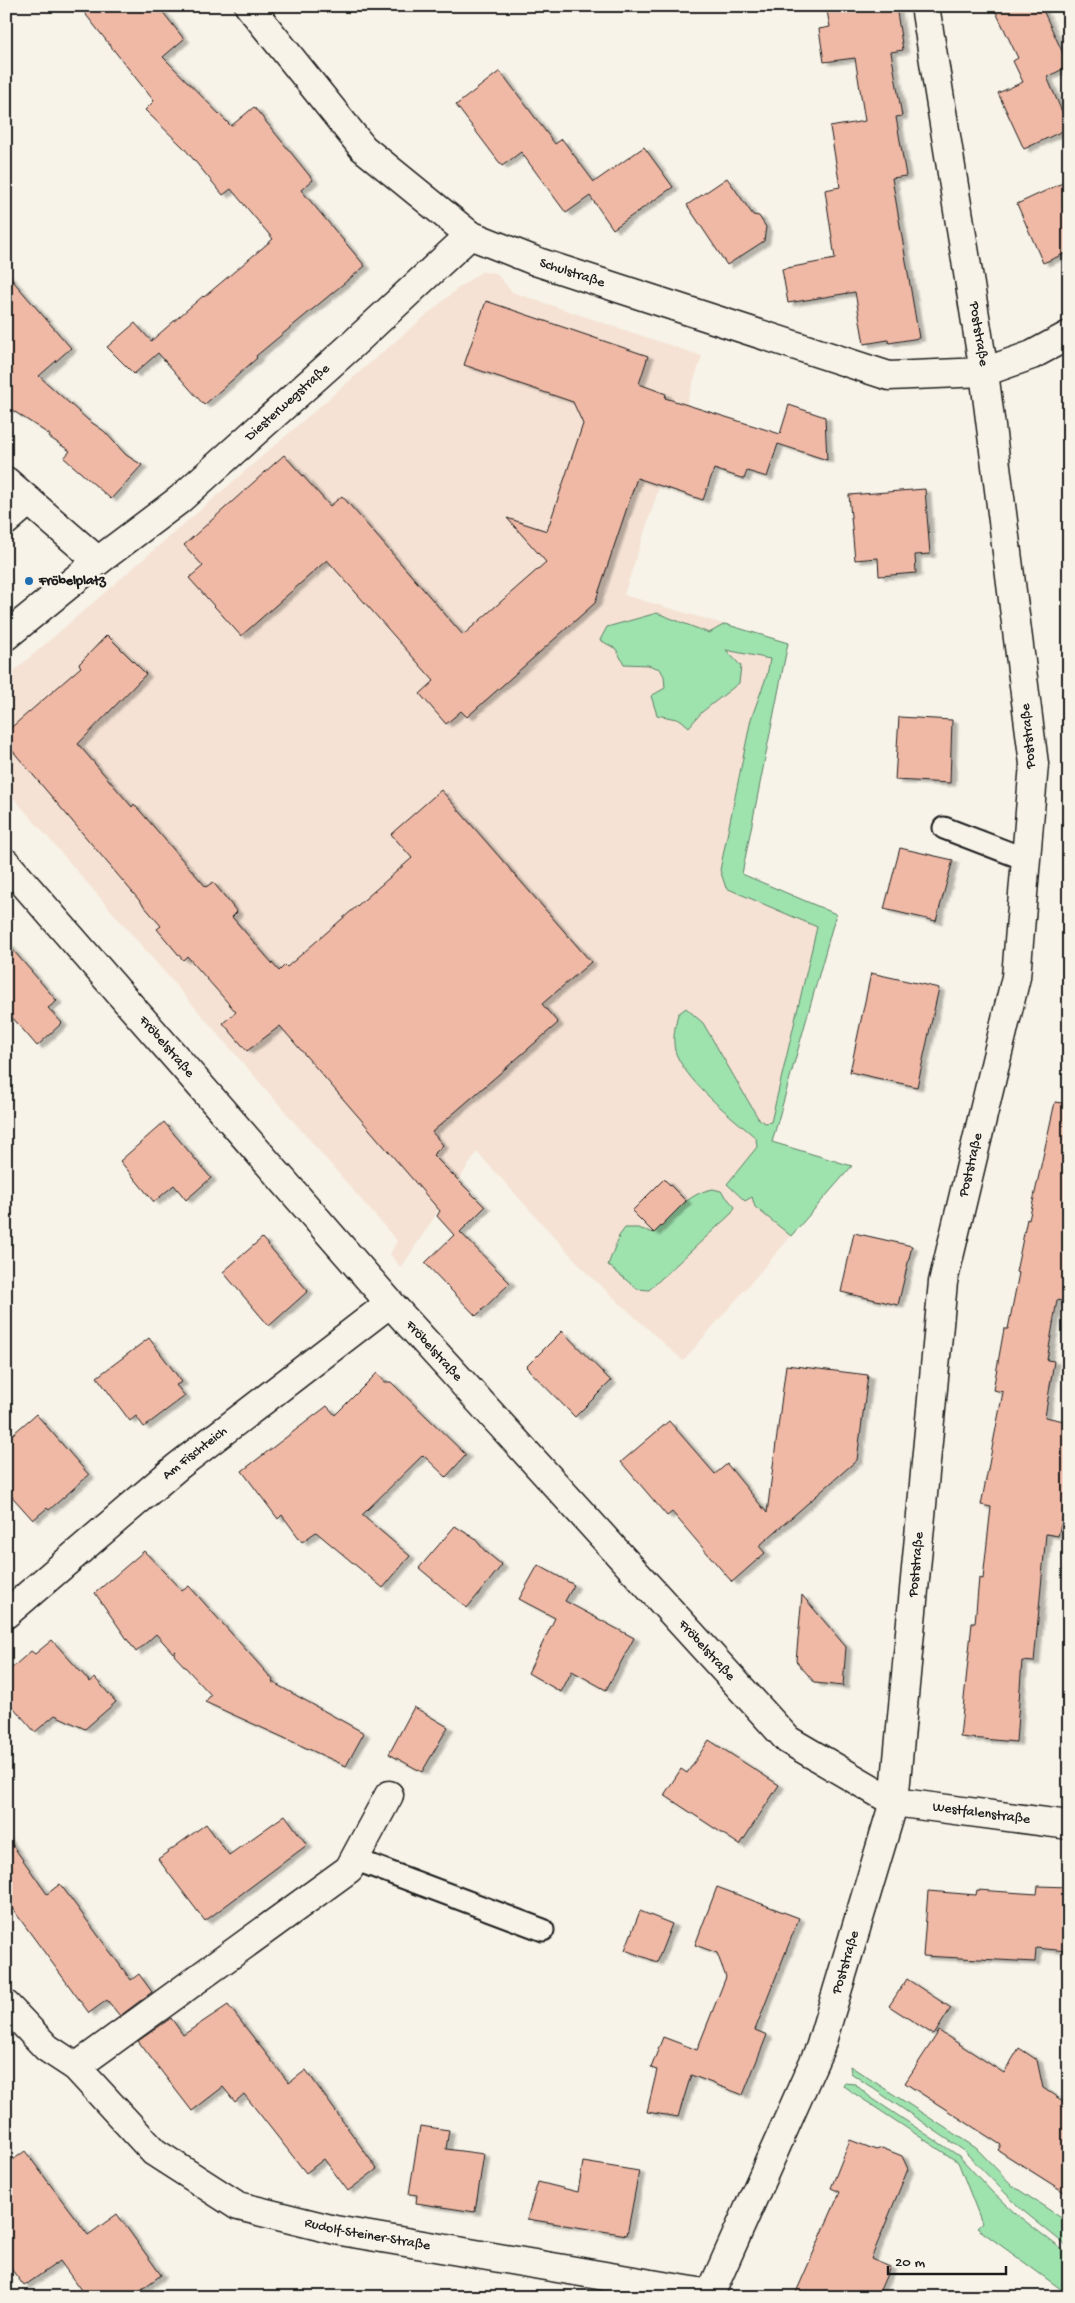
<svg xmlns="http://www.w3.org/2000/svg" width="1075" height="2303" font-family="'Gochi Hand',sans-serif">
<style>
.built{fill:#f5e2d4}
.green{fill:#9ee2ae;stroke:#5d7f65}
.building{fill:#f0b9a6;stroke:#1c1c1c;filter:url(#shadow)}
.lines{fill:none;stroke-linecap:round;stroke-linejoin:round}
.service-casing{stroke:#1c1c1c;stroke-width:25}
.minor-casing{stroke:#1c1c1c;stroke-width:31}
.service{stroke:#f7f3e8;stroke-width:21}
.minor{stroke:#f7f3e8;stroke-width:28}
.poi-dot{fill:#1f6fb2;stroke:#f7f3e8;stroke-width:2}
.labels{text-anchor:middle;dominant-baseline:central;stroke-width:5;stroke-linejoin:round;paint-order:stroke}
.street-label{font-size:14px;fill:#1c1c1c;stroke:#f7f3e8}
.poi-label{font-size:14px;font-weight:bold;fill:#1c1c1c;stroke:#f7f3e8;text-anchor:start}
</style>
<defs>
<filter id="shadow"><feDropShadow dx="5.5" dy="3" stdDeviation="1" flood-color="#0004"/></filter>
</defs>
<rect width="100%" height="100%" fill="#f7f3e8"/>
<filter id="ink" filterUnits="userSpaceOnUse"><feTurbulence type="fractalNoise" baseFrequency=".02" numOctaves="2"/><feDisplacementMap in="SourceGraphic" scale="10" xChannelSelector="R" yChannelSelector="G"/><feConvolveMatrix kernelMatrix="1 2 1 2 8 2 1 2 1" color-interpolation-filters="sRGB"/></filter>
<g filter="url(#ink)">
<path class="built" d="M481,272L496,273L512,292L702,356L624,595L788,643L742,874L836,914L772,1142L852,1166L683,1361L589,1275L477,1152L401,1268L390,1254L397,1241L6,789V678L363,369L457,289Z"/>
<g class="green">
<path d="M657,613L709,633L725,624L788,643L742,874L836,914L772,1142L852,1166L791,1236L755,1207L752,1197L745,1201L727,1184L757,1147L756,1138C731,1116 691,1086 677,1056C671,1045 675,1025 678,1014L686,1008L703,1023L758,1118L765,1123L771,1122L817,927L726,888L720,870L751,719L767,675L770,659L726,650L741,666L739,683L702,712L689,727L681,720L657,715L651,696L665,688L664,676L660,669L648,665L624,664L616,649L600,640L607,627Z"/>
<path d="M713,1189L721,1191L735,1207L732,1213L649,1290L637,1289L608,1265L619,1236L625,1228H638L654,1233C672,1215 688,1193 713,1189Z"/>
<path d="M850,2066L976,2148L1013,2186L1069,2223V2248L1021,2209L963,2150L868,2085L851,2073Z"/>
<path d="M844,2083L855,2084L870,2097L959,2156L992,2192L1016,2214L1069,2255V2295L977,2228L982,2223L958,2162L843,2086Z"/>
</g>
<g class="building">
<path d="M79,6H158L184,39L163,57L231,126L254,107L313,180L301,190L365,266L256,356L257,358L204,405L158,353L134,374L107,347L135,323L151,341L203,296L204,297L273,239L231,189L223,195L184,148L145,110L154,101Z"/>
<path d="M826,6H896L903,50L891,52L902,116L896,117L906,176L892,178L919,338L889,343L888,340L864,344L855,292L788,303L782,269L835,259L825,190L840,187L830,127L865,121L855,58L824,62L819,29L830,27Z"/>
<path d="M993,6H1041L1069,66L1047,77L1069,128L1024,149L998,93L1023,82L1013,61L1018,58Z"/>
<path d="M500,71L555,144L562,139L594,182L644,147L673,187L613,229L590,196L566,213L521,152L502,166L456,105Z"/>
<path d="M727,178L753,215L759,216L766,227L764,241L727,265L687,205Z"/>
<path d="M1069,180V252L1043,263L1017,204Z"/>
<path d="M6,273L71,348L39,376L88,420L104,431L126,455L142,465L111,499L64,458L70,451L49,437L50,435L6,406Z"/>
<path d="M486,301L648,356L639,384L666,394L665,398L780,434L789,405L825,417L827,460L778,444L767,477L747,471L744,479L714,469L703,500L637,478L595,603L467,717L461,711L446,724L420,694L434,681L327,560L241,636L189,578L203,566L184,545L284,455L330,506L342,496L463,635L546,562L507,518L547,531L583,424L573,402L464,365Z"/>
<path d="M925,489L930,554L915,555L916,573L879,576L878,558L855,560L849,495Z"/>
<path d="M107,635L146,674L78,744L132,807L134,804L206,887L213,882L237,912L232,917L279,971L285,965L287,967L412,858L391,834L441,790L591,962L542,1004L558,1023L432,1132L443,1145L433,1155L485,1207L460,1232L510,1283L476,1316L425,1263L454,1235L437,1216L440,1211L280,1026L247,1051L223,1023L236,1012L187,956L183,960L157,929L161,926L6,743V732L81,667L79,664Z"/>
<path d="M899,717L952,720L950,783L895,780Z"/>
<path d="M900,848L953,860L936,921L884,909Z"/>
<path d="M6,942L57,1001L48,1008L62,1023L37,1046L6,1010Z"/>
<path d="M871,973L939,988L917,1087L850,1072Z"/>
<path d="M1055,1102L1069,1104V1264L1062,1301L1057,1300L1047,1360L1054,1361L1045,1417L1069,1422V1492L1058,1536L1046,1534L1034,1662L1022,1661L1016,1742L960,1737L972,1623H975L979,1578L983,1579L991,1507L981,1505L1003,1392L993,1390L1004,1329H1008L1019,1273L1016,1272L1027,1219L1029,1220Z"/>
<path d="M164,1122L211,1178L186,1200L174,1185L154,1202L120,1161Z"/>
<path d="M664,1179L686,1201L654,1233L632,1211Z"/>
<path d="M854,1233L912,1246L898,1305L841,1292Z"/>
<path d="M262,1238L308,1291L269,1326L223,1272Z"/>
<path d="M562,1331L611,1381L575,1417L526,1367Z"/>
<path d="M149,1338L182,1382L176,1385L185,1396L144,1427L136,1416L130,1421L97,1377Z"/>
<path d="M786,1365L868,1375L857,1460L759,1546L765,1553L732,1582L672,1512L667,1516L621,1462L669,1421L715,1474L727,1464L767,1513Z"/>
<path d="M377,1373L385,1382H391L466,1455L446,1477L423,1455L362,1515L410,1556L383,1588L316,1532L302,1542L282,1515L278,1519L242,1471L327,1406L335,1415Z"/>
<path d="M36,1414L89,1475L49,1510L47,1508L33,1520L6,1490V1440Z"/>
<path d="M455,1526L475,1539L485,1551L502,1565L467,1608L419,1568Z"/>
<path d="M144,1551L182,1591L189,1586L273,1680L272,1682L364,1733L346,1766L205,1702L211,1695L174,1655L176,1651L173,1653L156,1634L136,1652L95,1593Z"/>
<path d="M538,1565L574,1585L565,1601L634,1638L606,1690L572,1671L561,1692L528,1673L555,1618L519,1599Z"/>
<path d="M802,1595L846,1647L843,1686L815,1683L796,1661Z"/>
<path d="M52,1640L90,1682L95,1678L116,1702L85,1729L55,1715L35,1732L6,1699V1673L31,1651L35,1654Z"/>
<path d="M414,1707L448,1727L422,1772L389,1754Z"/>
<path d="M709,1740L779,1785L740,1845L664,1795L681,1769L687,1773Z"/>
<path d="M285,1815L307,1845L205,1921L158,1859L206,1824L229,1855Z"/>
<path d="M6,1836L47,1894L60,1884L131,1980L139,1974L152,1992L120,2016L107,2000L89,2013L6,1900Z"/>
<path d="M1038,1886L1069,1887L1067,1951L1036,1948L1035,1962L923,1956L928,1891L976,1895L977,1890L1037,1894Z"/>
<path d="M717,1887L799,1918L755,2030L767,2035L743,2095L691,2075L678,2117L647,2112L657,2070L651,2068L663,2037L697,2050L726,1977L717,1953L695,1945Z"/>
<path d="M640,1911L672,1924L657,1962L625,1950Z"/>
<path d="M907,1979L951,2008L934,2035L889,2006Z"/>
<path d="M228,2005L289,2083L306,2070L377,2169L348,2191L324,2159L306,2173L244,2094L235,2102L223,2087L192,2111L138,2041L171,2018L183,2035Z"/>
<path d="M939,2031L1004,2073L1019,2048L1037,2060L1043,2088L1069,2105V2195L998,2150L1001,2145L905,2083Z"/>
<path d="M420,2126L449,2130L446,2149L484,2154L475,2212L416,2203L417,2195L409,2194Z"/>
<path d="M850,2140L876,2150L882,2148L902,2156L908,2169L871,2259L890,2267L877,2297H794L840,2192L831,2188Z"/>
<path d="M25,2151L88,2235L117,2214L161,2275L131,2297H86L60,2261L24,2286L6,2262V2165Z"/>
<path d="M583,2162L639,2171L627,2235L527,2219L538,2182L578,2192Z"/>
</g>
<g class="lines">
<g class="service-casing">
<g id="service">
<path d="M944,828L1025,859"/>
<path d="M354,1859L543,1930"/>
</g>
</g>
<g class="minor-casing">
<g id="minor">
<path id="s1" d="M249,6L363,148L470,235L538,262L889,376L984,372L1032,355L1069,335"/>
<path d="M6,481L98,561"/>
<path d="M6,521L29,501"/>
<path id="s2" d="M6,636L98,561L179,500L352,345L470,235"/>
<path id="s3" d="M6,863L390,1303L788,1740L894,1802L1069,1825"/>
<path id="s4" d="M6,1614L177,1467L390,1303"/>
<path id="s5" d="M6,2005L47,2048L76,2067L154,2152L238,2206L335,2230L710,2294"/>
<path d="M76,2067L349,1869L389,1795"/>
<path id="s6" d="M709,2297L820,2048L894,1802L943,1282L1016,977L1034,764L984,372L925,6"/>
</g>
</g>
<use href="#service" class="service"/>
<use href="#minor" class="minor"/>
</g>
</g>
<circle class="poi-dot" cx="29" cy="581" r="5"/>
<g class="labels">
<g class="street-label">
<text stroke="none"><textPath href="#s1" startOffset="429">Schulstraße</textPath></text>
<text transform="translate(978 334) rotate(81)">Poststraße</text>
<text stroke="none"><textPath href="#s2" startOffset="366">Diesterwegstraße</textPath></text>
<text transform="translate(1029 736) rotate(-95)">Poststraße</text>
<text stroke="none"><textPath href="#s3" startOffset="244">Fröbelstraße</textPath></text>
<text stroke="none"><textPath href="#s6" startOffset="1172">Poststraße</textPath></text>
<text stroke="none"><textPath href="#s3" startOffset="649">Fröbelstraße</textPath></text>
<text stroke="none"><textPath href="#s4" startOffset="248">Am Fischteich</textPath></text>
<text stroke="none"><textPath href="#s6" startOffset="768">Poststraße</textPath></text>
<text stroke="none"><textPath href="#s3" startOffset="1054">Fröbelstraße</textPath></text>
<text stroke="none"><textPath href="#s3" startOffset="1386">Westfalenstraße</textPath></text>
<text stroke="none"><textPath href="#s6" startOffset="362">Poststraße</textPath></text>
<text stroke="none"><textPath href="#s5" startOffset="442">Rudolf-Steiner-Straße</textPath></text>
</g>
<g class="poi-label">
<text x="39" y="581">Fröbelplatz</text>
</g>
</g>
<rect width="1075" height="2303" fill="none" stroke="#f7f3e8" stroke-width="25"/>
<rect x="12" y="12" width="1050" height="2278" fill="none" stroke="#1c1c1c" stroke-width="2" filter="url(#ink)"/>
<path d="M888 2266v8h118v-8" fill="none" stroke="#1c1c1c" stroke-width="2.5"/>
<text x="895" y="2266" font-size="15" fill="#1c1c1c" stroke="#f7f3e8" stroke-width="4" paint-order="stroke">20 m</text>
</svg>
